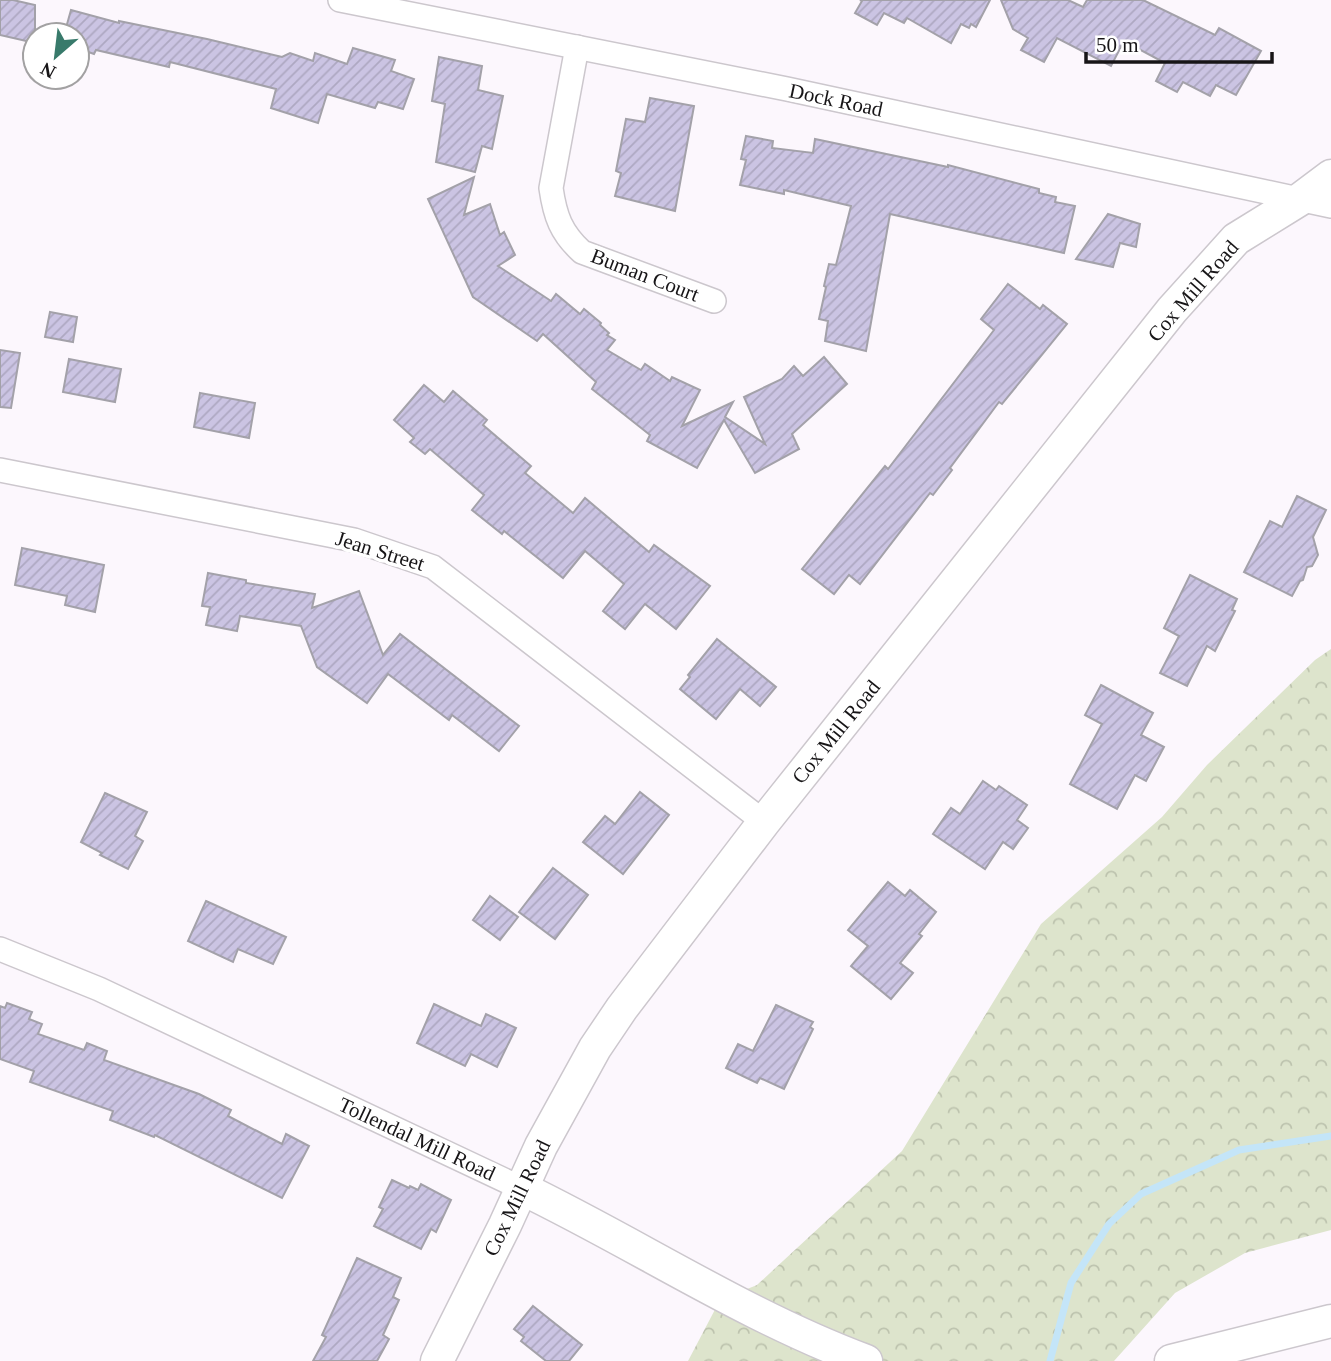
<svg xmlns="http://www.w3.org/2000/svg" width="1331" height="1361" font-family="Georgia,serif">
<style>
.forest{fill:url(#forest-crowns)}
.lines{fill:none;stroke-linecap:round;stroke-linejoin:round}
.stream{stroke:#c4e5f8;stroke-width:7}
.building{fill:url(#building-hatch);stroke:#a3a1a9;stroke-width:2}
.street-casing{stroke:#ccc7cd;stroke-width:26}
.secondary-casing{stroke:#ccc7cd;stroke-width:35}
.street{stroke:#fff;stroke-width:23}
.secondary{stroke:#fff;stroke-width:32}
.labels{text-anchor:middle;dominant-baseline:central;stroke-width:7;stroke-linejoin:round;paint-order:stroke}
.street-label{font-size:21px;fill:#171517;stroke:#fff}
</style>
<defs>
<pattern id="forest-crowns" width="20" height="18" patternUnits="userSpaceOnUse" patternTransform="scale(1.75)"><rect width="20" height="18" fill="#dde4cc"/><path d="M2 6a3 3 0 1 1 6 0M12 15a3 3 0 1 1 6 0" fill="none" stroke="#bdc3ae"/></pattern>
<pattern id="building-hatch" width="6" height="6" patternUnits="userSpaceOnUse" patternTransform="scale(1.75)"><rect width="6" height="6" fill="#cbc4e3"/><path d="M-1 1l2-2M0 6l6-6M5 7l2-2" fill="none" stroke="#aea8c2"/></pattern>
</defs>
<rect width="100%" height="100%" fill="#fcf7fd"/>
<path class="forest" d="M1331,649V1230L1245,1253L1175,1293L1114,1361H688L720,1300L757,1285L902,1151L1041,924L1162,817L1207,765L1315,660Z"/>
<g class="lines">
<path class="stream" d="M1050,1361L1071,1283L1109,1224L1141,1194L1239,1150L1331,1136"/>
</g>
<g class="building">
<path d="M0,0H13L35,5V43L0,35Z"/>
<path d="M860,0H990L976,27L971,24L969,28L961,24L951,43L907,18L904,23L884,13L877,25L855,13L862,1Z"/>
<path d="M1001,0H1068L1083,7L1087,0H1143L1215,35L1219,28L1261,51L1236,95L1216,85L1210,96L1183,82L1177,92L1156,81L1165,63L1124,41L1111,66L1057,38L1044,62L1021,50L1028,38L1013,29Z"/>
<path d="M71,10L119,23V21L207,39L282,57L290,53L313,61L315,53L347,64L353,48L395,60L391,71L414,79L403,109L378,102L375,108L327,94L318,123L271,108L276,89L170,62L169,67L96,50L94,54L77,48V35H64Z"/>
<path d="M439,57L482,66L478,90L503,96L492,149L482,146L475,172L436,162L445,104L432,101Z"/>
<path d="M650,98L694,106L675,211L615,196L621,173L616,171L626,119L645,122Z"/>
<path d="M746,136L773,141L772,148L813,153L815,139L948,167V165L1039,189V193L1056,197L1055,202L1075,206L1064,253L890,214L866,351L825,341L828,321L819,319L826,287L824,286L829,264L836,265L851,206L784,190V194L740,185L746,160L741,159Z"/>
<path d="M474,177L464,215L490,204L500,235L504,232L515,255L498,266L551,301L556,294L580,314L584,309L601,323L600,325L609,333L607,335L615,340L607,350L641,370L645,364L670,381L672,377L700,390L682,426L733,402L725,417L765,444L744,397L782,379L794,366L803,376L824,357L847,384L792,434L799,449L755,473L724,420L697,468L647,441L650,435L592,389L596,382L543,334L537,341L473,297L428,199Z"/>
<path d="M1108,214L1140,224L1136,247L1120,243L1113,267L1076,259Z"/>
<path d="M1008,284L1040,309L1043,305L1067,324L1002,404L999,402L950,468L952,470L933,495L930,493L860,584L849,575L834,594L802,569L885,466L888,469L994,330L981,319Z"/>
<path d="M50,312L77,317L73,342L45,337Z"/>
<path d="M0,350L20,353L11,408L0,407Z"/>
<path d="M69,359L121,369L115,402L63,392Z"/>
<path d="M424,385L444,402L453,391L487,420L483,425L531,466L525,473L573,513L585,498L649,552L654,545L710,586L676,629L645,604L625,629L603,611L624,584L585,551L563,578L504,531L502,534L472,510L484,495L430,449L425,454L410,442L414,438L394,420Z"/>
<path d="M200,393L255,403L249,438L194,427Z"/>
<path d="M1297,496L1326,510L1313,537L1318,555L1312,566L1307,567L1303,580L1300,581L1292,596L1244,572L1270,521L1282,527Z"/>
<path d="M22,548L104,565L95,612L65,605L67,596L15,585Z"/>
<path d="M208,573L246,580V583L315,594L312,608L359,591L383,655L400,634L519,726L499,751L452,715L449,720L388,674L367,703L317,667L301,626L240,616L237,631L206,625L210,607L202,606Z"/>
<path d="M1190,575L1237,599L1232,610L1235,611L1215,651L1207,646L1187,686L1160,673L1179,636L1164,628Z"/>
<path d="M717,639L776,687L760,706L740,689L716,719L680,689L690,677L688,675Z"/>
<path d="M1101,685L1153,713L1141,735L1164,747L1146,781L1135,775L1117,809L1070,784L1102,724L1085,715Z"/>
<path d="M983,781L996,790L999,786L1027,805L1017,820L1028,828L1013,849L1003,842L985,869L933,834L951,808L960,814Z"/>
<path d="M640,792L669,815L623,874L583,842L605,816L615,824Z"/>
<path d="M105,793L147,812L135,836L143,841L128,869L100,855L102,853L81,842Z"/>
<path d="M553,868L588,895L555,939L519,912Z"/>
<path d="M888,882L905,896L910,890L936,912L919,934L922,936L900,963L913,973L891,999L851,966L868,946L848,930Z"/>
<path d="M490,896L518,917L500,940L473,920Z"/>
<path d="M206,901L286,937L273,964L238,949L233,962L188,941Z"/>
<path d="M7,1003L32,1012L29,1019L42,1024L38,1034L84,1050L87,1043L107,1051L104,1060L199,1094L231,1110L228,1116L282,1144L286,1134L309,1146L282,1198L155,1135L154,1137L110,1120L113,1111L30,1082L34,1071L0,1059V1006L5,1008Z"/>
<path d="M434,1004L481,1026L486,1014L516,1028L497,1067L471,1054L465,1066L417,1043Z"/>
<path d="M776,1005L813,1022L810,1027L813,1029L784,1089L760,1078L757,1083L726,1068L738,1044L753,1051Z"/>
<path d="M392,1180L409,1188L410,1186L418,1190L421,1184L451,1200L436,1232L431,1229L421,1249L374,1226L383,1209L379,1207Z"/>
<path d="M357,1258L401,1278L393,1297L399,1300L383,1335L389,1339L377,1361H313L326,1337L322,1335Z"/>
<path d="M533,1306L582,1345L569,1361H546L521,1341L524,1337L514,1329Z"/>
</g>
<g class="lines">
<g class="street-casing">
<g id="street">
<path d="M340,0L787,89L1331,206"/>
<path d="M577,47L551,188C555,216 561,233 582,252L714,301"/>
<path d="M0,470L354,540L433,567L764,822"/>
<path d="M0,949L99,989L521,1188"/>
</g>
</g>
<g class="secondary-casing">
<g id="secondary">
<path d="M521,1188C637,1244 745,1316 866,1361"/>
<path d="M437,1361L505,1225L541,1146L595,1048L622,1008L764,822L1172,310L1236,239L1299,200L1331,176"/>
<path d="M1171,1361L1331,1321"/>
</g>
</g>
<use href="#street" class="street"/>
<use href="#secondary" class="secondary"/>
</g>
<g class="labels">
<g class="street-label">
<text transform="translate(836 100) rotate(12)">Dock Road</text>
<text transform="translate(645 275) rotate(21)">Buman Court</text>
<text transform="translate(1193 291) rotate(-49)">Cox Mill Road</text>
<text transform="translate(380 551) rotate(17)">Jean Street</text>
<text transform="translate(836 732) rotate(-51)">Cox Mill Road</text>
<text transform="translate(417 1139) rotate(25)">Tollendal Mill Road</text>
<text transform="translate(517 1198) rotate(-64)">Cox Mill Road</text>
</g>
</g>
<g transform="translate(56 56) rotate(208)"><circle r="33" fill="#ffffff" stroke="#a2a1a2" stroke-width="2"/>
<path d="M0-5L12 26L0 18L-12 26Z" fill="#387a6b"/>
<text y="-10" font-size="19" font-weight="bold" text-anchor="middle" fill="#171517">N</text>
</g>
<path d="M1086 52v10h186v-10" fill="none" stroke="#171517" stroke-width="3.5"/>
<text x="1096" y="52" font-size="21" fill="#171517" stroke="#ffffff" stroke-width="5" paint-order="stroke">50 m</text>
</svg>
